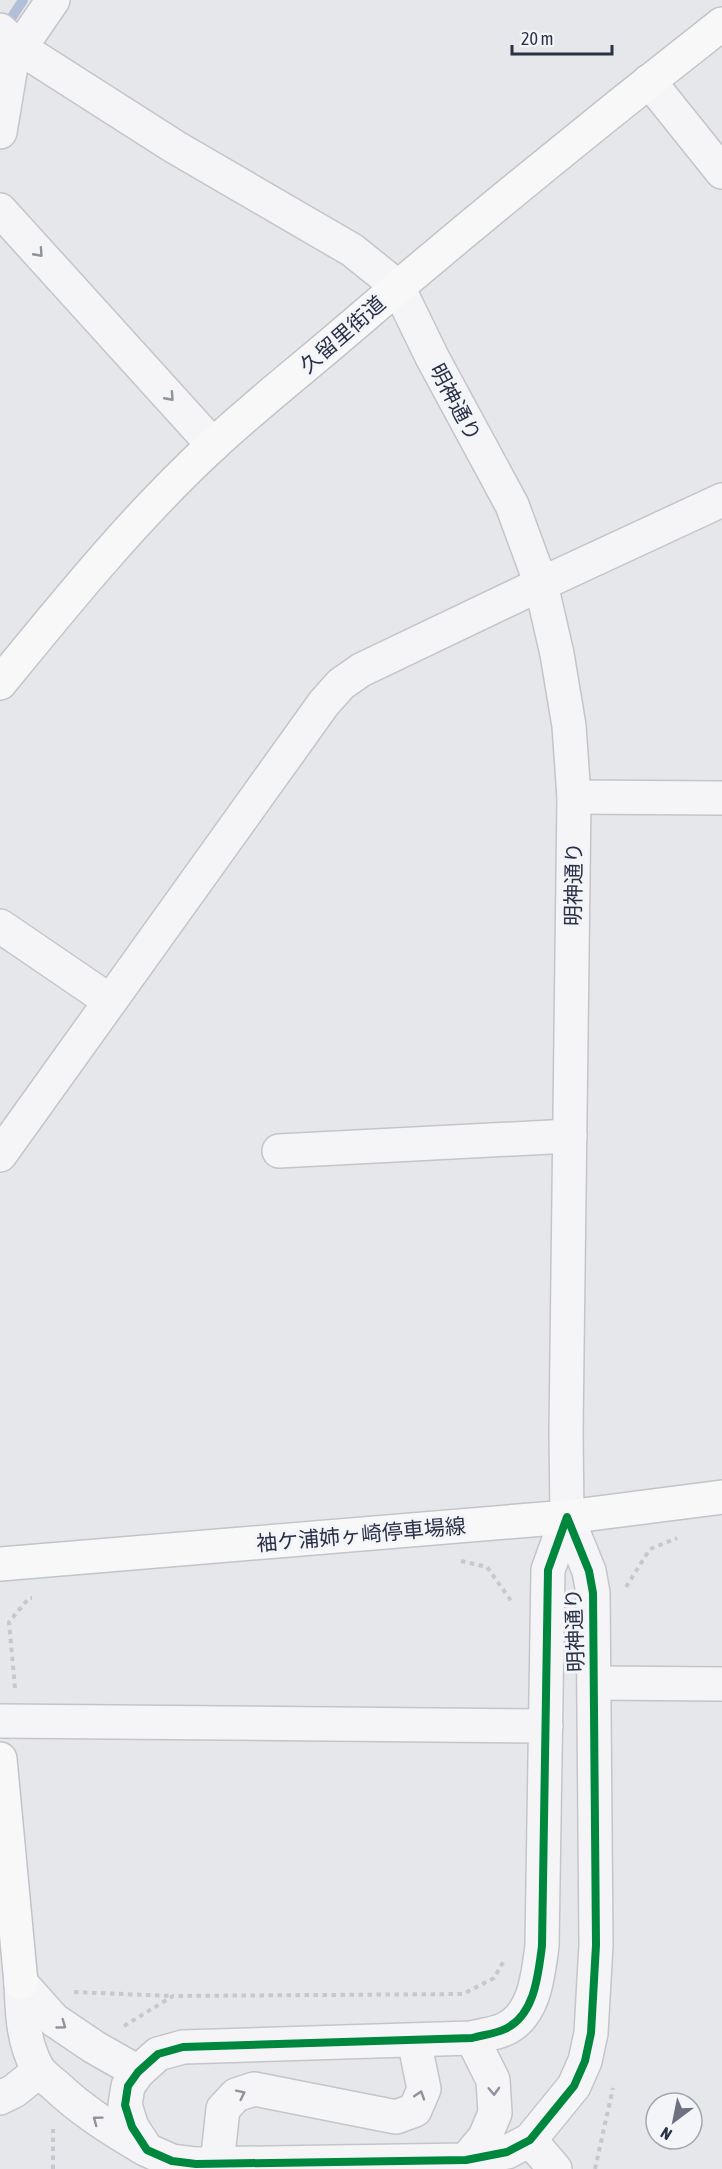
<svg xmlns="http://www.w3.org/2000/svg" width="722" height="2169" font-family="'Asap Condensed','Noto Sans JP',sans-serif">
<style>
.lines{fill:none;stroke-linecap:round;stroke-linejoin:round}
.stream{stroke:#b2c0d7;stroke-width:10}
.minor-casing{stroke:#c3c5c8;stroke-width:36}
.major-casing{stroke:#c1c4c8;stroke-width:36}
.path{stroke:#c6c8cd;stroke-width:4;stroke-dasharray:4.5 4.5;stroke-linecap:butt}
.minor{stroke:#f5f5f7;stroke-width:33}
.major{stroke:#f8f8f8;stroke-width:33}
.cycleway-casing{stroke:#f4f5f9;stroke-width:11}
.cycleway{stroke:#00873e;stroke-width:8}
.oneway{stroke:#8f939e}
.labels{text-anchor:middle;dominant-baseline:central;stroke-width:6;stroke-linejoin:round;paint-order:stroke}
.street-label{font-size:21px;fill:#293146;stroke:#f4f5f9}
</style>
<rect width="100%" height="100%" fill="#e5e7ea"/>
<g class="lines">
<path class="stream" d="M5,28L23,0"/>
<g class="minor-casing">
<g id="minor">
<path d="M0,30L20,48L175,147L352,250L398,287L432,357L512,505L541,584L557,654L569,726L574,797L566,1432L567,1517"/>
<path d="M649,81L722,172"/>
<path d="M0,132L11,66L20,48L53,0"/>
<path d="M0,210L213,445"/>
<path d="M574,797L722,798"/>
<path d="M0,926L110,1001"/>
<path d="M279,1151L570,1136"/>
<path d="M0,1155L324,703L341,684L361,670L541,584L722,500"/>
<path d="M567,1517L589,1571L593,1593L596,1945L591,2033L585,2061L574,2086L530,2140L507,2152L466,2160L196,2164L172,2161L147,2150L132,2127L125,2105L128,2086L138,2072L158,2054L183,2047L472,2038C482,2035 495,2034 505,2029C535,2015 538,1975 542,1946L548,1570Z"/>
<path d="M594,1683L722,1684"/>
<path d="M0,1721L546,1726"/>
<path d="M21,1983C22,2013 23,2043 38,2069C42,2075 49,2080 55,2085C82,2111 113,2130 145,2149"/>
<path d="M21,1983L54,2020L94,2047L138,2072"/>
<path d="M0,2098L14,2091L39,2071"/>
<path d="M530,2140L555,2169"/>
<path d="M466,2160L485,2137L495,2113L493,2080L472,2038"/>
<path d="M217,2164L223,2109L236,2095L254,2089L396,2117L415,2110L424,2089L414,2040"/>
</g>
</g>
<g class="major-casing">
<g id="major">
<path d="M0,683C67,601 135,517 213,445C255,406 301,370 344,333C468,227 594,124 722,24"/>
<path d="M0,1564L567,1517L722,1497"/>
<path d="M0,1759L21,1983"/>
</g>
</g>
<g class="path">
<path d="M461,1561L487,1567L512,1602"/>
<path d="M626,1587L650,1549L677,1538"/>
<path d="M15,1688L9,1622L29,1598H32"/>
<path d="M74,1992L172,1996"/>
<path d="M124,2026L173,1996L463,1994L494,1978L505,1959"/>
<path d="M53,2169V2129"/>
<path d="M595,2169L613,2088"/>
</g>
<use href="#minor" class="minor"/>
<use href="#major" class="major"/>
<g class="cycleway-casing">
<path id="cycleway" d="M567,1517L589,1571L593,1593L596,1945L591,2033L585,2061L574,2086L530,2140L507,2152L466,2160L196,2164L172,2161L147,2150L132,2127L125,2105L128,2086L138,2072L158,2054L183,2047L472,2038C482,2035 495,2034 505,2029C535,2015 538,1975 542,1946L548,1570Z"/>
</g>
<use href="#cycleway" class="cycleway"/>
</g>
<defs><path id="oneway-chevron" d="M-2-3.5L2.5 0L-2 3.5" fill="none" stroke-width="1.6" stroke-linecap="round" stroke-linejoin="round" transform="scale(1.5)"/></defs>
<g class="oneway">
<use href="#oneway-chevron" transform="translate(39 253) rotate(48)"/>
<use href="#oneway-chevron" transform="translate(170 397) rotate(48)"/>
<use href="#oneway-chevron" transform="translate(62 2025) rotate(36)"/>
<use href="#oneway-chevron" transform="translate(494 2091) rotate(88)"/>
<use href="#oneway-chevron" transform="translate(241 2094) rotate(-26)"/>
<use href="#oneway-chevron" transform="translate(420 2095) rotate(-72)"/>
<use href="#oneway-chevron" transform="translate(97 2120) rotate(-143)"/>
</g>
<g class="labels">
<g class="street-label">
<text transform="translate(342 334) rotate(-41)">久留里街道</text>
<text transform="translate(456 402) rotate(62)">明神通り</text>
<text transform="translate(573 884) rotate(-89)">明神通り</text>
<text transform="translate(361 1534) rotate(-5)">袖ケ浦姉ヶ崎停車場線</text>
<text transform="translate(574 1630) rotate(-92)">明神通り</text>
</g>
</g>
<g transform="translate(674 2121) rotate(212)"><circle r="28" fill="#f4f5f9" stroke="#a3a7b1" stroke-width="1.5"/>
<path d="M0-4.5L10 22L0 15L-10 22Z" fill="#6b717f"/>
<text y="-9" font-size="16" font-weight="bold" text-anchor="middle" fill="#293146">N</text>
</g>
<path d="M512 45v9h100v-9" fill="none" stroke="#293146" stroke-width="3"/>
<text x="521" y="45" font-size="18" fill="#293146" stroke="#f4f5f9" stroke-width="4.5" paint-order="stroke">20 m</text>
</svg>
